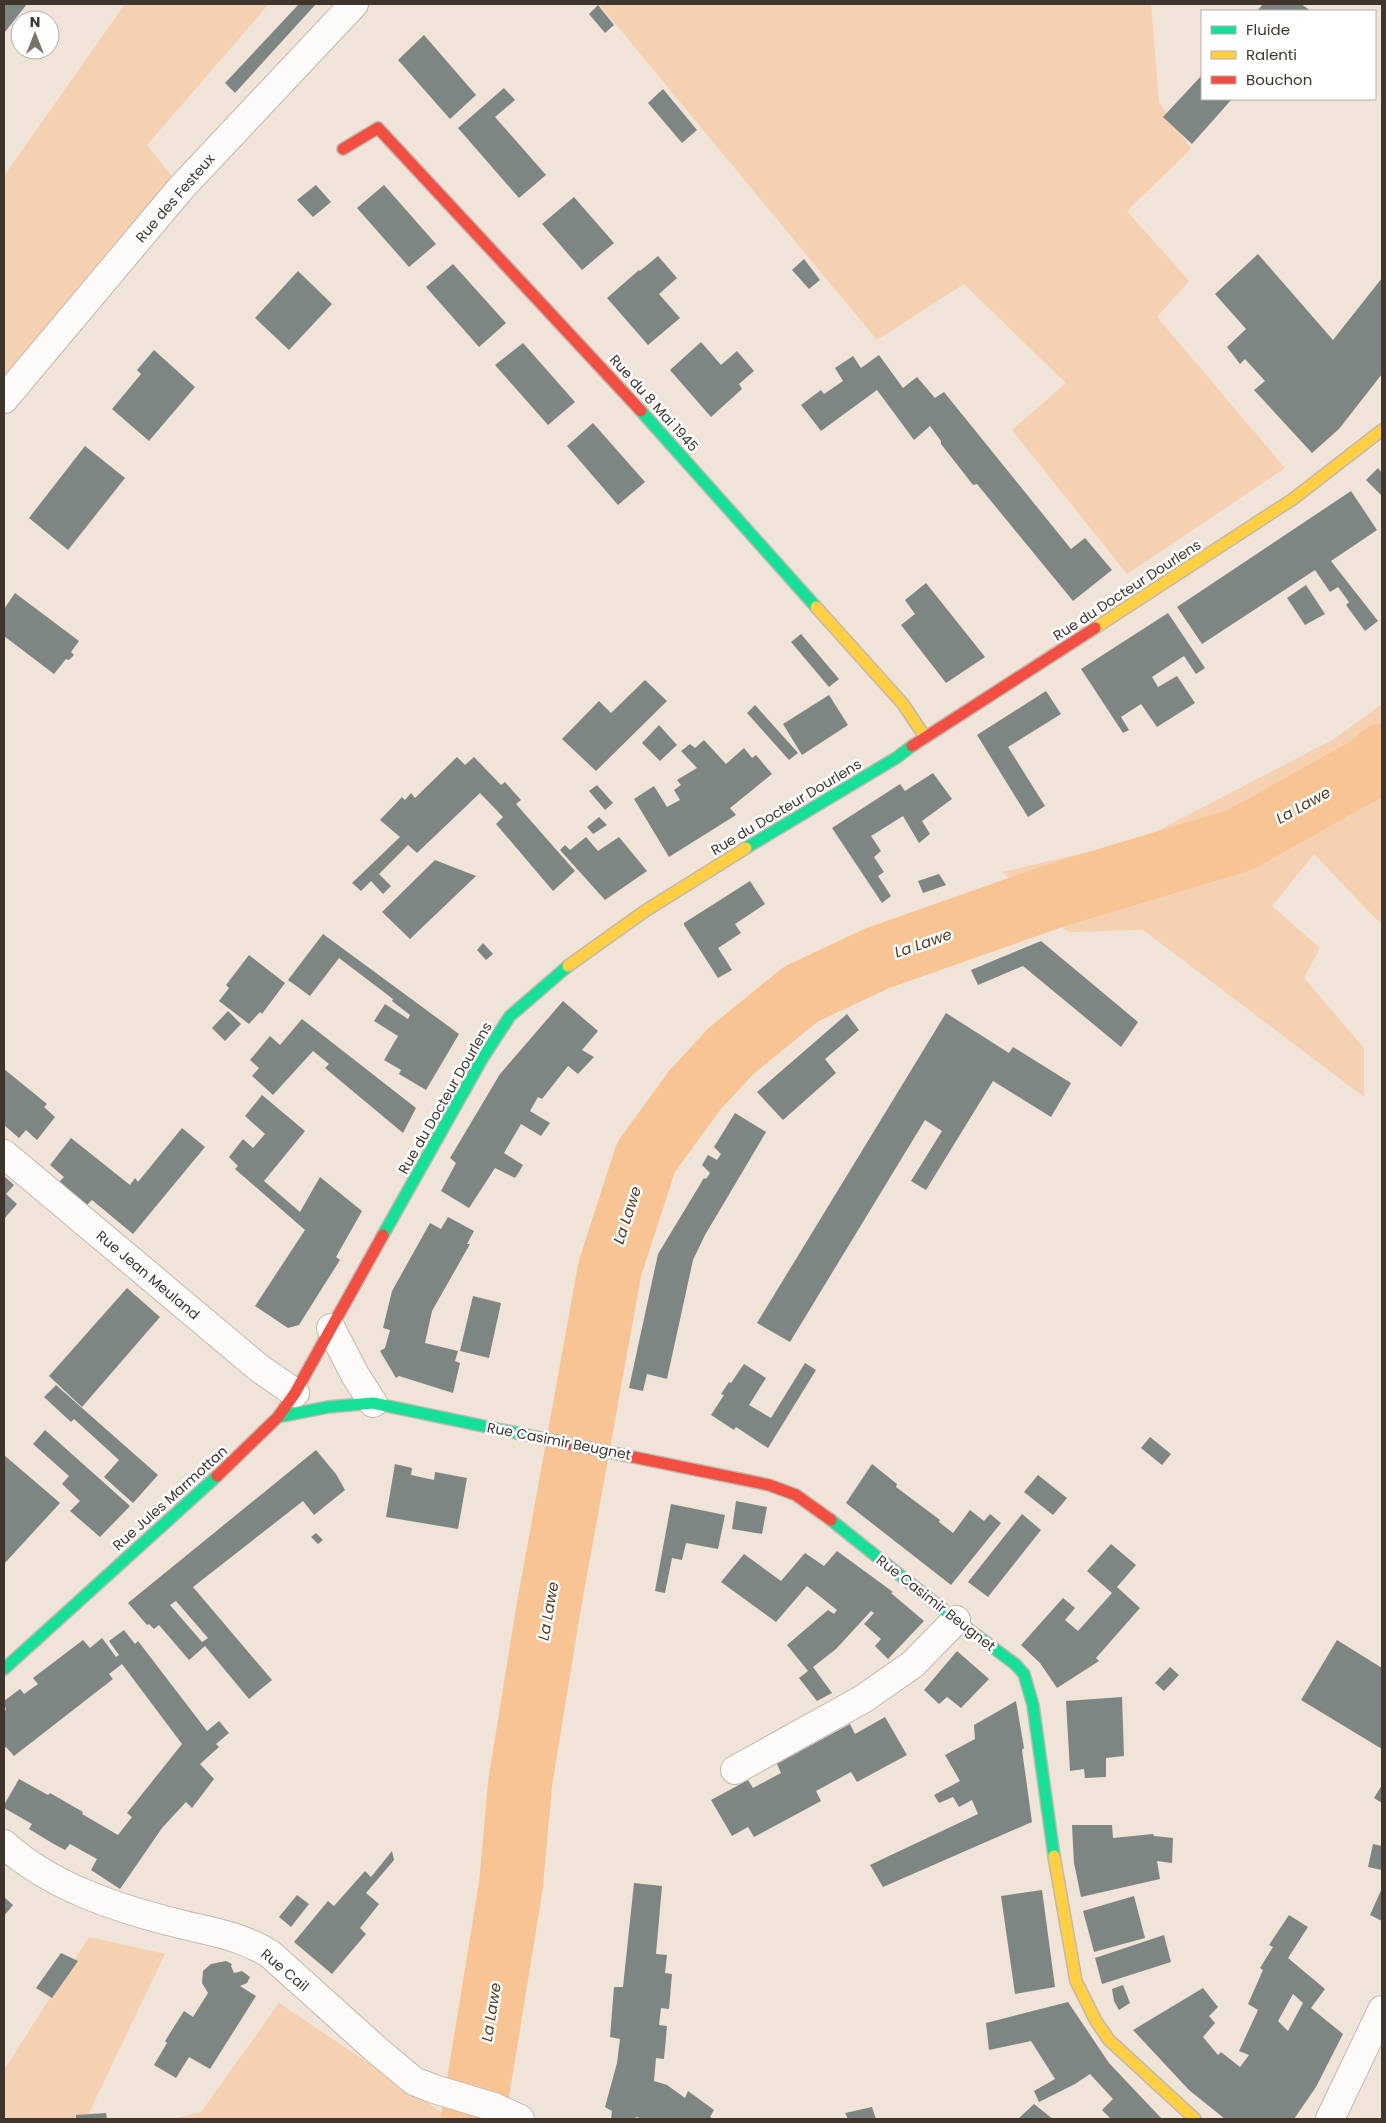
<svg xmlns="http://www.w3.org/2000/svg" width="1386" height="2123" font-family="Poppins,sans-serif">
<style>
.green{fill:#f5d1b1}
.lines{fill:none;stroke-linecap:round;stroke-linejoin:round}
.river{stroke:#f8c493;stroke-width:64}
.building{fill:#7e8684;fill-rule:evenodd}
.street-casing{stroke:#c2b8af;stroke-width:30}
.fast-casing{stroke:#c2b8af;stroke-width:14}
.slow-casing{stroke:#c2b8af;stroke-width:14}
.jam-casing{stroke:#c2b8af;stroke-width:14}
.street{stroke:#fdfbf9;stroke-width:28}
.fast{stroke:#16e098;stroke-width:11}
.slow{stroke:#ffcf43;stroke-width:11}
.jam{stroke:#f24e42;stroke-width:11}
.labels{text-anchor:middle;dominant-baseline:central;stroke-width:5;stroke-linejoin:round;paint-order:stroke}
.street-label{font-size:14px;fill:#3f352d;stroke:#fff}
.water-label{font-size:15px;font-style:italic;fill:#53361b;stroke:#fff}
</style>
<rect width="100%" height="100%" fill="#f0e3d8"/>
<g class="green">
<path d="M125,4H269L147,145L181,188L4,399V176Z"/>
<path d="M599,4H1151L1159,102L1191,149L1127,211L1189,281L1157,317L1285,468L1127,574L1012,430L1066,383L964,284L877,340Z"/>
<path d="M1382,704V925L1314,854L1272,906L1320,948L1304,978L1364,1048V1097L1143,930L1068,932L1002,872L1140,840L1334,739Z"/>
<path d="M89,1937L165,1954L86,2119H4V2070Z"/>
<path d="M279,2003L447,2116V2119H174L201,2112Z"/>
</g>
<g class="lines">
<path class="river" d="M473,2119L511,1885L520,1784L548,1611L610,1268L646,1157L695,1090L731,1051L801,994L878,958L1057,895L1240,840L1372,766L1382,756"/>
</g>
<g class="building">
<path d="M4,4H27L5,32L4,31Z"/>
<path d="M299,4H316L235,93L225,83Z"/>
<path d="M1263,4H1301L1311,11H1257Z"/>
<path d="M598,5L614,25L605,33L589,14Z"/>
<path d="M424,35L476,95L450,119L398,60Z"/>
<path d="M1202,75V99H1232L1192,144L1163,117Z"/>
<path d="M504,88L515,100L495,117L546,175L519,198L458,128Z"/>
<path d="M663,89L697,130L682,143L648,103Z"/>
<path d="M316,185L331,202L313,217L297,200Z"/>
<path d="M384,185L436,244L409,267L357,208Z"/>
<path d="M574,197L614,243L582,270L542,224Z"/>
<path d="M1258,254L1333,340L1382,278V374L1339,429L1312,453L1254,390L1265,381L1245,359L1240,364L1227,347L1246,329L1215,294Z"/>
<path d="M658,256L677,278L659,294L680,318L648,345L607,298L639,270L640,271Z"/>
<path d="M804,259L820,280L809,289L792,270Z"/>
<path d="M453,264L506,323L479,347L426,287Z"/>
<path d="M298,271L332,304L289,350L255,318Z"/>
<path d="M701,342L721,365L737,351L754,371L739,384L742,389L711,417L670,370Z"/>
<path d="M523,343L575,402L548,425L495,365Z"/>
<path d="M154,350L195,387L149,441L112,409L141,374L137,370Z"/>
<path d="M879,355L903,388L917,377L935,398L944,392L1071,549L1085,538L1112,570L1073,601L977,484L973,485L941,444V441L930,426L914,440L877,390L821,431L801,405L821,390L824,394L843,381L835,368L853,356L861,368Z"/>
<path d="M593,423L645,482L618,505L567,446Z"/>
<path d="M85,446L125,478L68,550L29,518Z"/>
<path d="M1378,468L1382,473V496L1366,480Z"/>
<path d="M1351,491L1377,530L1331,561L1378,621L1365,631L1346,605L1349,602L1338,587L1330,592L1315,570L1202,644L1177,607Z"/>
<path d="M926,583L985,657L946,683L901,625L915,614L905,600Z"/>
<path d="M1306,585L1325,614L1305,625L1287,598Z"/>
<path d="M15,593L79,641L71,652L74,655L69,660L66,659L54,674L4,636V609Z"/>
<path d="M1168,613L1205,668L1196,674L1184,656L1152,677L1158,687L1177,676L1195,703L1157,727L1141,704L1121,717L1129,730L1123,733L1081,669Z"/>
<path d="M801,634L839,679L829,687L791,642Z"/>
<path d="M645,680L667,701L596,771L562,739L599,701L611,713Z"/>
<path d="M1046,691L1061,714L1008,747L1045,806L1028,817L977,735Z"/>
<path d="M829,695L848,725L802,755L783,724Z"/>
<path d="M755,705L798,753L789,760L747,713Z"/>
<path d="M659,725L677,745L660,761L642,743Z"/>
<path d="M704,740L726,764L744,748L752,758L756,755L772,774L730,808L736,815L669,857L634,799L654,786L667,807L680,800L674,790L681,785L677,780L697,768L681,751L690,744L695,748Z"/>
<path d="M457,757L465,765L474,757L501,785L505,782L521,800L516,804L575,871L553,891L496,824L503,817L480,793L417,853L408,845L379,874L391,886L383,894L371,881L361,891L352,883L400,837L380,820L402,797L405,800L411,793L415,798Z"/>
<path d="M933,773L952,799L922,821L930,834L919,843L903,816L871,836L881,851L874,857L884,872L878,876L891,896L882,903L832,828L900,784L905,791Z"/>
<path d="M597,785L613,803L605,810L589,791Z"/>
<path d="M599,817L607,825L593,834L587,827Z"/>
<path d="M586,837L598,851L619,837L647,871L605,900L560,850L565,845L570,850Z"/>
<path d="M435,860L476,876L410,939L382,912Z"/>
<path d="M939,874L946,885L923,893L918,881Z"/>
<path d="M750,881L765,904L735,924L741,933L718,948L732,970L718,978L684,925V923Z"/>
<path d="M323,934L459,1034L426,1090L399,1074L401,1070L384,1060L398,1036L374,1021L385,1004L408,1019L410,1015L392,1001L393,999L339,958L310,996L288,980Z"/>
<path d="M1041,941L1138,1022L1121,1047L1023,966L978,985L971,970Z"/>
<path d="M483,943L493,954L486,960L477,950Z"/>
<path d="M249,955L285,983L262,1014L260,1012L249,1024L219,1001L229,988L226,985Z"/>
<path d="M563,1001L598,1031L582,1050L594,1057L578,1074L568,1066L542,1099L538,1097L530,1111L550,1123L541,1136L521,1124L504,1153L523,1165L519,1172L515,1178L495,1168L469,1208L441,1191L456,1163L450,1158L500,1074Z"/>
<path d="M228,1011L241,1024L225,1041L212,1028Z"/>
<path d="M946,1013L1009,1053L1013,1047L1071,1083L1051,1117L993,1081L926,1190L911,1181L942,1131L925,1120L790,1342L757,1323Z"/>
<path d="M847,1014L859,1030L825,1059L836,1073L783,1120L757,1092Z"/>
<path d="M302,1019L416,1108L403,1133L325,1068L329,1064L313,1051L273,1095L252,1076L259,1068L250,1060L270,1036L280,1045Z"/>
<path d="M4,1069L47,1104L44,1107L55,1117L37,1140L26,1130L19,1138L4,1125Z"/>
<path d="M262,1095L305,1131L264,1181L300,1212L320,1177L362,1211L336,1257L340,1260L326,1282L299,1325L288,1328L255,1306L305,1230L235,1169L238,1166L229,1157L243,1139L253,1148L265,1134L245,1116Z"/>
<path d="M735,1113L766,1132L705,1235L693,1260L667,1379L647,1374L643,1391L629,1388L658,1254L704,1178L706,1179L710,1173L702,1165L708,1155L717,1160L721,1154L714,1147Z"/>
<path d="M182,1128L205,1147L133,1234L92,1200L87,1205L59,1182L64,1177L50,1165L71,1138L130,1185L135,1178L138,1182Z"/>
<path d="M4,1176L14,1185L6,1194L17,1204L4,1219Z"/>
<path d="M448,1217L474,1231L467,1244H470L432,1311L425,1343L458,1351L455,1361L460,1363L453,1393L399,1376L396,1378L380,1351L385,1348L390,1330L383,1328L392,1291L430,1223L441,1229Z"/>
<path d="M127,1288L160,1317L82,1407L49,1376Z"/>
<path d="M473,1296L501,1303L489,1358L460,1351Z"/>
<path d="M805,1363L816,1370L768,1448L736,1427L734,1430L711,1415L724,1395L721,1394L729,1382L731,1383L744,1364L766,1378L749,1405L771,1418Z"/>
<path d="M56,1385L158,1475L133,1503L104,1477L119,1460L74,1419L71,1422L44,1397Z"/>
<path d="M45,1430L130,1506L100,1537L70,1511L80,1501L62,1484L69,1476L33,1444Z"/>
<path d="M1150,1437L1171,1454L1162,1465L1141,1448Z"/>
<path d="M316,1450L336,1474L345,1490L314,1515L303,1501L193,1587L272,1680L249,1699L205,1646L189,1660L159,1625L154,1629L149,1624L147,1625L128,1603ZM176,1601L208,1638L202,1642L170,1605Z"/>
<path d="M4,1455L60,1503L4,1564Z"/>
<path d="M395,1464L412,1468L411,1475L434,1480L435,1472L467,1478L458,1529L386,1517Z"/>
<path d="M872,1464L897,1484L896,1487L940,1520L939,1522L953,1533L970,1510L984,1521L990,1514L1001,1523L951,1585L846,1503Z"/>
<path d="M1038,1475L1067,1498L1053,1515L1024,1492Z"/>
<path d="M736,1501L767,1507L762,1534L732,1529Z"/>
<path d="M671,1504L725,1515L718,1549L686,1543L682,1560L672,1558L665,1593L655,1591Z"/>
<path d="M1022,1514L1041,1530L988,1597L968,1582Z"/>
<path d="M316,1533L323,1540L318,1544L311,1537Z"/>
<path d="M1111,1544L1136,1565L1117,1587L1140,1608L1096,1658L1099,1661L1057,1688L1040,1663L1021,1645L1063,1598L1075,1608L1065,1620L1078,1631L1112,1593L1087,1571Z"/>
<path d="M837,1551L893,1592L891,1593L924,1621L888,1659L875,1646L881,1639L864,1624L874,1613L871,1611L836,1649L813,1667L832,1693L817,1701L799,1678L808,1671L787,1645L828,1610L834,1614L837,1610L807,1586L776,1622L721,1582L744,1554L781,1581L805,1553L824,1566Z"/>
<path d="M124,1630L135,1644L138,1641L207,1731L219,1721L229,1733L216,1744L219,1747L200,1764L214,1779L192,1808L186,1802L162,1828L120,1889L91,1870L97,1859L70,1844L65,1850L52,1843L29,1829L32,1824L4,1808V1805L19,1779L48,1795L50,1793L83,1812L82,1814L118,1835L132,1817L127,1813L182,1744L122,1664L109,1674L113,1679L14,1756L6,1747L4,1749V1711L6,1710L4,1701L20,1689L24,1694L38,1684L33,1678L83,1640L90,1648L102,1638L116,1657L119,1655L109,1641Z"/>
<path d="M1337,1640L1382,1668V1749L1301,1700Z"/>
<path d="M957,1651L989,1679L961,1708L947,1697L939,1704L924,1690Z"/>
<path d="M1170,1667L1179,1675L1164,1691L1155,1683Z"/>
<path d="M1122,1697L1124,1756L1106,1758V1777L1085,1778L1084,1769L1070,1771L1066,1701Z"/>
<path d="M1016,1701L1024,1748L1022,1750L1032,1822L883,1887L870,1865L978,1814L972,1800L959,1807L953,1797L939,1803L934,1795L960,1781L945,1755L975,1739L974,1725Z"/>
<path d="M885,1717L907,1755L857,1782L851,1772L816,1791L821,1801L754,1837L748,1827L732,1836L711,1800L748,1780L753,1788L781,1773L777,1764L850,1724L855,1734Z"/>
<path d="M1382,1785V1803L1374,1798Z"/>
<path d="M1072,1825H1112L1113,1838L1153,1834L1154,1836L1173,1838L1172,1863L1157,1861L1160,1879L1081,1897L1074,1863Z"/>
<path d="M1373,1844L1382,1846V1870L1368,1867Z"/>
<path d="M392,1851L394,1860L366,1893L379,1904L360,1928L366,1934L332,1974L294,1942L328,1901L334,1906L365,1871L371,1877Z"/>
<path d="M634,1883L662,1886L656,1954L667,1955L665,1973L672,1974L669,2009L661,2008L659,2025L667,2026L664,2059L656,2058L654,2081L667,2085L685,2098L688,2091L714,2110L710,2117L713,2119H644L636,2117L635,2119H611L612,2111L605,2107L617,2063L620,2039L610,2037L614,1987H623Z"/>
<path d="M1382,1888V1921L1370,1915Z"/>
<path d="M1042,1890L1055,1987L1015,1994L1001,1896Z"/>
<path d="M297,1895L309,1904L291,1927L279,1917Z"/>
<path d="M1134,1896L1145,1938L1094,1952L1083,1911Z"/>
<path d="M4,1897L13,1905L4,1916Z"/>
<path d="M1289,1915L1308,1927L1288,1958L1325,1989L1311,2008L1343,2034L1316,2087L1294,2119H1225L1189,2090L1133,2030L1203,1988L1218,2007L1209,2016L1215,2023L1203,2037L1218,2055L1221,2052L1240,2067L1249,2055L1239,2051L1258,2010L1248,2004L1263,1970L1260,1968L1273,1947L1269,1945ZM1293,1994L1303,2003L1288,2031L1278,2021Z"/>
<path d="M1164,1935L1171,1962L1102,1984L1095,1958Z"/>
<path d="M61,1953L78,1961L52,1998L36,1988Z"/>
<path d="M226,1961L232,1964L231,1966L234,1973L242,1971L250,1977L247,1983L240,1986L256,1996L210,2069L189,2057L176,2078L154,2065L167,2043L165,2041L184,2011L193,2017L208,1993L202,1983L203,1971L211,1964Z"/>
<path d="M1123,1985L1130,2003L1119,2010L1114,2001L1112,1989Z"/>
<path d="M1068,2002L1109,2063L1162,2119H1111L1102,2110L1113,2099L1090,2074L1075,2084L1039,2102L1034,2091L1055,2079L1031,2041L989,2050L986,2023Z"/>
<path d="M1034,2104L1053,2119H1018Z"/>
<path d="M872,2107L876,2119H848L845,2113Z"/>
<path d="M106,2113L107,2119H76V2115Z"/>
</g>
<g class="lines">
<g class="street-casing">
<g id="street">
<path d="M4,399L181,188L354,4"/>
<path d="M4,1154L259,1368L295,1393"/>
<path d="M331,1328L355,1375L373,1403"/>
<path d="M735,1770L863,1699L913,1664L956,1620"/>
<path d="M4,1844C51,1887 119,1909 180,1924C213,1932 241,1936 270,1954L379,2052L414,2081L434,2089L494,2107L520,2119"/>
<path d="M1330,2119L1382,2010"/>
</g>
</g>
<g class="fast-casing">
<g id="fast">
<path d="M641,411L816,607"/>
<path d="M746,848L896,758L912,746"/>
<path d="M383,1235L482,1059L510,1016L568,966"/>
<path d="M278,1417L328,1407L373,1403L555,1441"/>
<path d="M831,1520L956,1620L1015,1664L1024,1674L1033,1705L1054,1856"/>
<path d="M4,1669L217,1476"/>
</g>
</g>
<g class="slow-casing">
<g id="slow">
<path d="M816,607L903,704L925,737"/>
<path d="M1095,628L1293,499L1382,430"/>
<path d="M568,966L645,911L746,848"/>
<path d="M1054,1856L1076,1981L1096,2021L1109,2040L1195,2119"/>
</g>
</g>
<g class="jam-casing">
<g id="jam">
<path d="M343,149L378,128L641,411"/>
<path d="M912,746L1095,628"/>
<path d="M555,1441L769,1485L796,1495L831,1520"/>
<path d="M217,1476L278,1417L295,1393L383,1235"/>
</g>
</g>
<use href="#street" class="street"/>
<use href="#fast" class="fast"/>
<use href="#slow" class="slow"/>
<use href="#jam" class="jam"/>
</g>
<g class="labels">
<g class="street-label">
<text transform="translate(175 198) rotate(-49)">Rue des Festeux</text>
<text transform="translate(654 403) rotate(48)">Rue du 8 Mai 1945</text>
<text transform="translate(1127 590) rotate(-33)">Rue du Docteur Dourlens</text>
<text transform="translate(786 807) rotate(-31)">Rue du Docteur Dourlens</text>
<text transform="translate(445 1098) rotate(-60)">Rue du Docteur Dourlens</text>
<text transform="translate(148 1275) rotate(40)">Rue Jean Meuland</text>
<text transform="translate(559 1441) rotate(11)">Rue Casimir Beugnet</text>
<text transform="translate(170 1498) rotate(-42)">Rue Jules Marmottan</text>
<text transform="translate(936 1603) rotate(38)">Rue Casimir Beugnet</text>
<text transform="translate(285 1970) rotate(40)">Rue Cail</text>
</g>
<g class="water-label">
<text transform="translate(1303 805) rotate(-29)">La Lawe</text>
<text transform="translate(923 943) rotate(-19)">La Lawe</text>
<text transform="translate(627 1215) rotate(-72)">La Lawe</text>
<text transform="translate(548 1611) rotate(-80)">La Lawe</text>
<text transform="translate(491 2012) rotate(-81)">La Lawe</text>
</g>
</g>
<rect width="1386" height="2123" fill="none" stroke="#3f352d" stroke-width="10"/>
<rect x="1201" y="10" width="175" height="90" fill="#ffffff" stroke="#b2aeab"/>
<rect x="1211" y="26" width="25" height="8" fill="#16e098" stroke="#b2aeab"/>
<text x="1246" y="35" font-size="15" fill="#3f352d">Fluide</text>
<rect x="1211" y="51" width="25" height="8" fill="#ffcf43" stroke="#b2aeab"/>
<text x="1246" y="60" font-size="15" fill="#3f352d">Ralenti</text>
<rect x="1211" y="76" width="25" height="8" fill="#f24e42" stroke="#b2aeab"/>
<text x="1246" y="85" font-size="15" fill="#3f352d">Bouchon</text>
<g transform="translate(35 35)"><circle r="24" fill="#ffffff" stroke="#b2aeab"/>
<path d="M0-4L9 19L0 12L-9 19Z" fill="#7d7269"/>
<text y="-8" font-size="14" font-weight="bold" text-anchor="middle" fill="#3f352d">N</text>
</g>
</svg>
